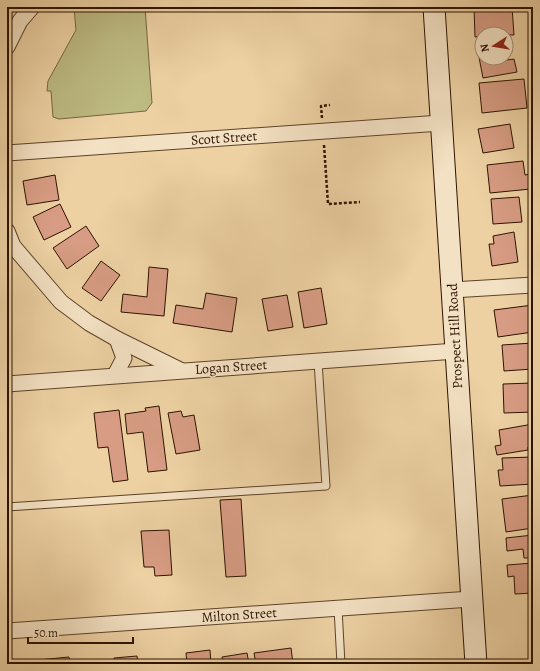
<svg xmlns="http://www.w3.org/2000/svg" width="540" height="671" font-family="Alegreya,serif">
<style>
.green{fill:#bdba82;stroke:#756741}
.building{fill:#d79c83;stroke:#2d1400}
.lines{fill:none;stroke-linecap:round;stroke-linejoin:round}
.lane-casing{stroke:#5d4329;stroke-width:9}
.street-casing{stroke:#5d4329;stroke-width:17}
.secondary-casing{stroke:#2d1400;stroke-width:23}
.path{stroke:#2d1400;stroke-width:2.5;stroke-dasharray:3 2;stroke-linecap:butt}
.lane{stroke:#f3e1c3;stroke-width:7}
.street{stroke:#f3e1c3;stroke-width:15}
.secondary{stroke:#f3e1c3;stroke-width:21}
.labels{text-anchor:middle;dominant-baseline:central;stroke-width:3;stroke-linejoin:round;paint-order:stroke}
.street-label{font-size:14px;fill:#2d1400;stroke:#f3e1c3}
</style>
<rect width="100%" height="100%" fill="#edd1a3"/>
<filter id="stains"><feTurbulence type="fractalNoise" baseFrequency=".005" numOctaves="4"/><feColorMatrix values="0 0 0 0 .2 0 0 0 0 .09 0 0 0 0 .02 0 0 0 .5 -.17"/></filter>
<radialGradient id="worn" r=".72"><stop offset=".6" stop-color="#630" stop-opacity="0"/><stop offset="1" stop-color="#630" stop-opacity=".3"/></radialGradient>
<path class="green" d="M74,7H145L152,103L146,111L59,119L53,117L51,91H47L48,81L76,30Z"/>
<g class="building">
<path d="M474,7H512L514,35L482,34V36L475,37Z"/>
<path d="M482,46V58H506V55L507,60L514,59L517,72L483,78L477,47Z"/>
<path d="M524,79L527,108L482,113L479,83Z"/>
<path d="M510,124L514,148L483,153L478,129Z"/>
<path d="M523,161L525,175L530,174L531,189L490,193L487,165Z"/>
<path d="M55,175L59,200L27,205L23,181Z"/>
<path d="M519,197L522,222L493,224L491,199Z"/>
<path d="M60,204L71,227L44,240L33,217Z"/>
<path d="M86,226L99,246L67,269L53,248Z"/>
<path d="M514,232L518,262L492,266L489,244H494L493,236Z"/>
<path d="M101,261L120,275L101,301L82,288Z"/>
<path d="M149,267L168,269L164,316L121,312L123,294L147,297Z"/>
<path d="M321,288L327,324L304,328L298,292Z"/>
<path d="M206,293L237,298L232,332L173,323L176,305L203,309Z"/>
<path d="M287,295L293,327L268,331L262,299Z"/>
<path d="M533,305V332L498,337L494,310Z"/>
<path d="M533,343V369L504,371L502,345Z"/>
<path d="M533,383V412L504,413L503,384Z"/>
<path d="M159,406L167,470L148,472L143,432L127,434L125,414L146,411L145,408Z"/>
<path d="M119,410L128,480L113,482L108,447L98,448L94,413Z"/>
<path d="M181,411L183,417L194,415L200,450L176,454L168,413Z"/>
<path d="M533,424V446L528,447V450L497,455L495,446L501,445L499,430Z"/>
<path d="M533,457V484L500,486L498,470H503L502,458Z"/>
<path d="M533,495V528L506,532L502,499Z"/>
<path d="M241,499L246,576L226,577L220,500Z"/>
<path d="M169,530L172,575L155,576L154,567H144L141,531Z"/>
<path d="M533,535V558H524L523,549L507,551L506,538Z"/>
<path d="M533,563V593L515,594L514,576L508,577L507,565Z"/>
<path d="M291,648L293,664H256L254,653Z"/>
<path d="M210,650L211,664H187L186,653Z"/>
<path d="M247,653L249,664H223L222,657Z"/>
<path d="M137,656L138,664H114V658Z"/>
<path d="M69,657L70,664H28V661Z"/>
</g>
<g class="lines">
<g class="lane-casing">
<g id="lane">
<path d="M7,507L326,486L318,361"/>
<path d="M338,608L341,664"/>
</g>
</g>
<g class="street-casing">
<g id="street">
<path d="M7,47L20,21L32,7"/>
<path d="M7,153L441,123"/>
<path d="M7,231L13,246L61,302L89,323L117,339L180,370"/>
<path d="M452,290L533,285"/>
<path d="M115,375L124,358L117,339"/>
<path d="M7,384L456,351"/>
<path d="M7,631L471,599"/>
</g>
</g>
<g class="secondary-casing">
<path id="secondary" d="M434,7L476,664"/>
</g>
<g class="path">
<path d="M322,118L321,106L330,105"/>
<path d="M324,145L328,204L360,202"/>
</g>
<use href="#lane" class="lane"/>
<use href="#street" class="street"/>
<use href="#secondary" class="secondary"/>
</g>
<g class="labels">
<g class="street-label">
<text transform="translate(224 138) rotate(-4)">Scott Street</text>
<text transform="translate(455 336) rotate(-93)">Prospect Hill Road</text>
<text transform="translate(231 367) rotate(-4)">Logan Street</text>
<text transform="translate(239 615) rotate(-4)">Milton Street</text>
</g>
</g>
<rect width="540" height="671" fill="none" stroke="#edd1a3" stroke-width="24"/>
<rect x="8" y="8" width="524" height="655" fill="none" stroke="#2d1400" stroke-width="2"/>
<rect x="12" y="12" width="516" height="647" fill="none" stroke="#2d1400"/>
<g transform="translate(494 46) rotate(258)"><circle r="19" fill="#f3e1c3" stroke="#a48f75"/>
<path d="M0-3L7 15L0 10L-7 15Z" fill="#8f2418"/>
<text y="-6" font-size="11" font-weight="bold" text-anchor="middle" fill="#2d1400">N</text>
</g>
<path d="M28 637v6h105v-6" fill="none" stroke="#2d1400" stroke-width="2"/>
<text x="34" y="637" font-size="12" fill="#2d1400" stroke="#f3e1c3" stroke-width="3" paint-order="stroke">50 m</text>
<rect width="100%" height="100%" filter="url(#stains)"/>
<rect width="100%" height="100%" fill="url(#worn)"/>
</svg>
